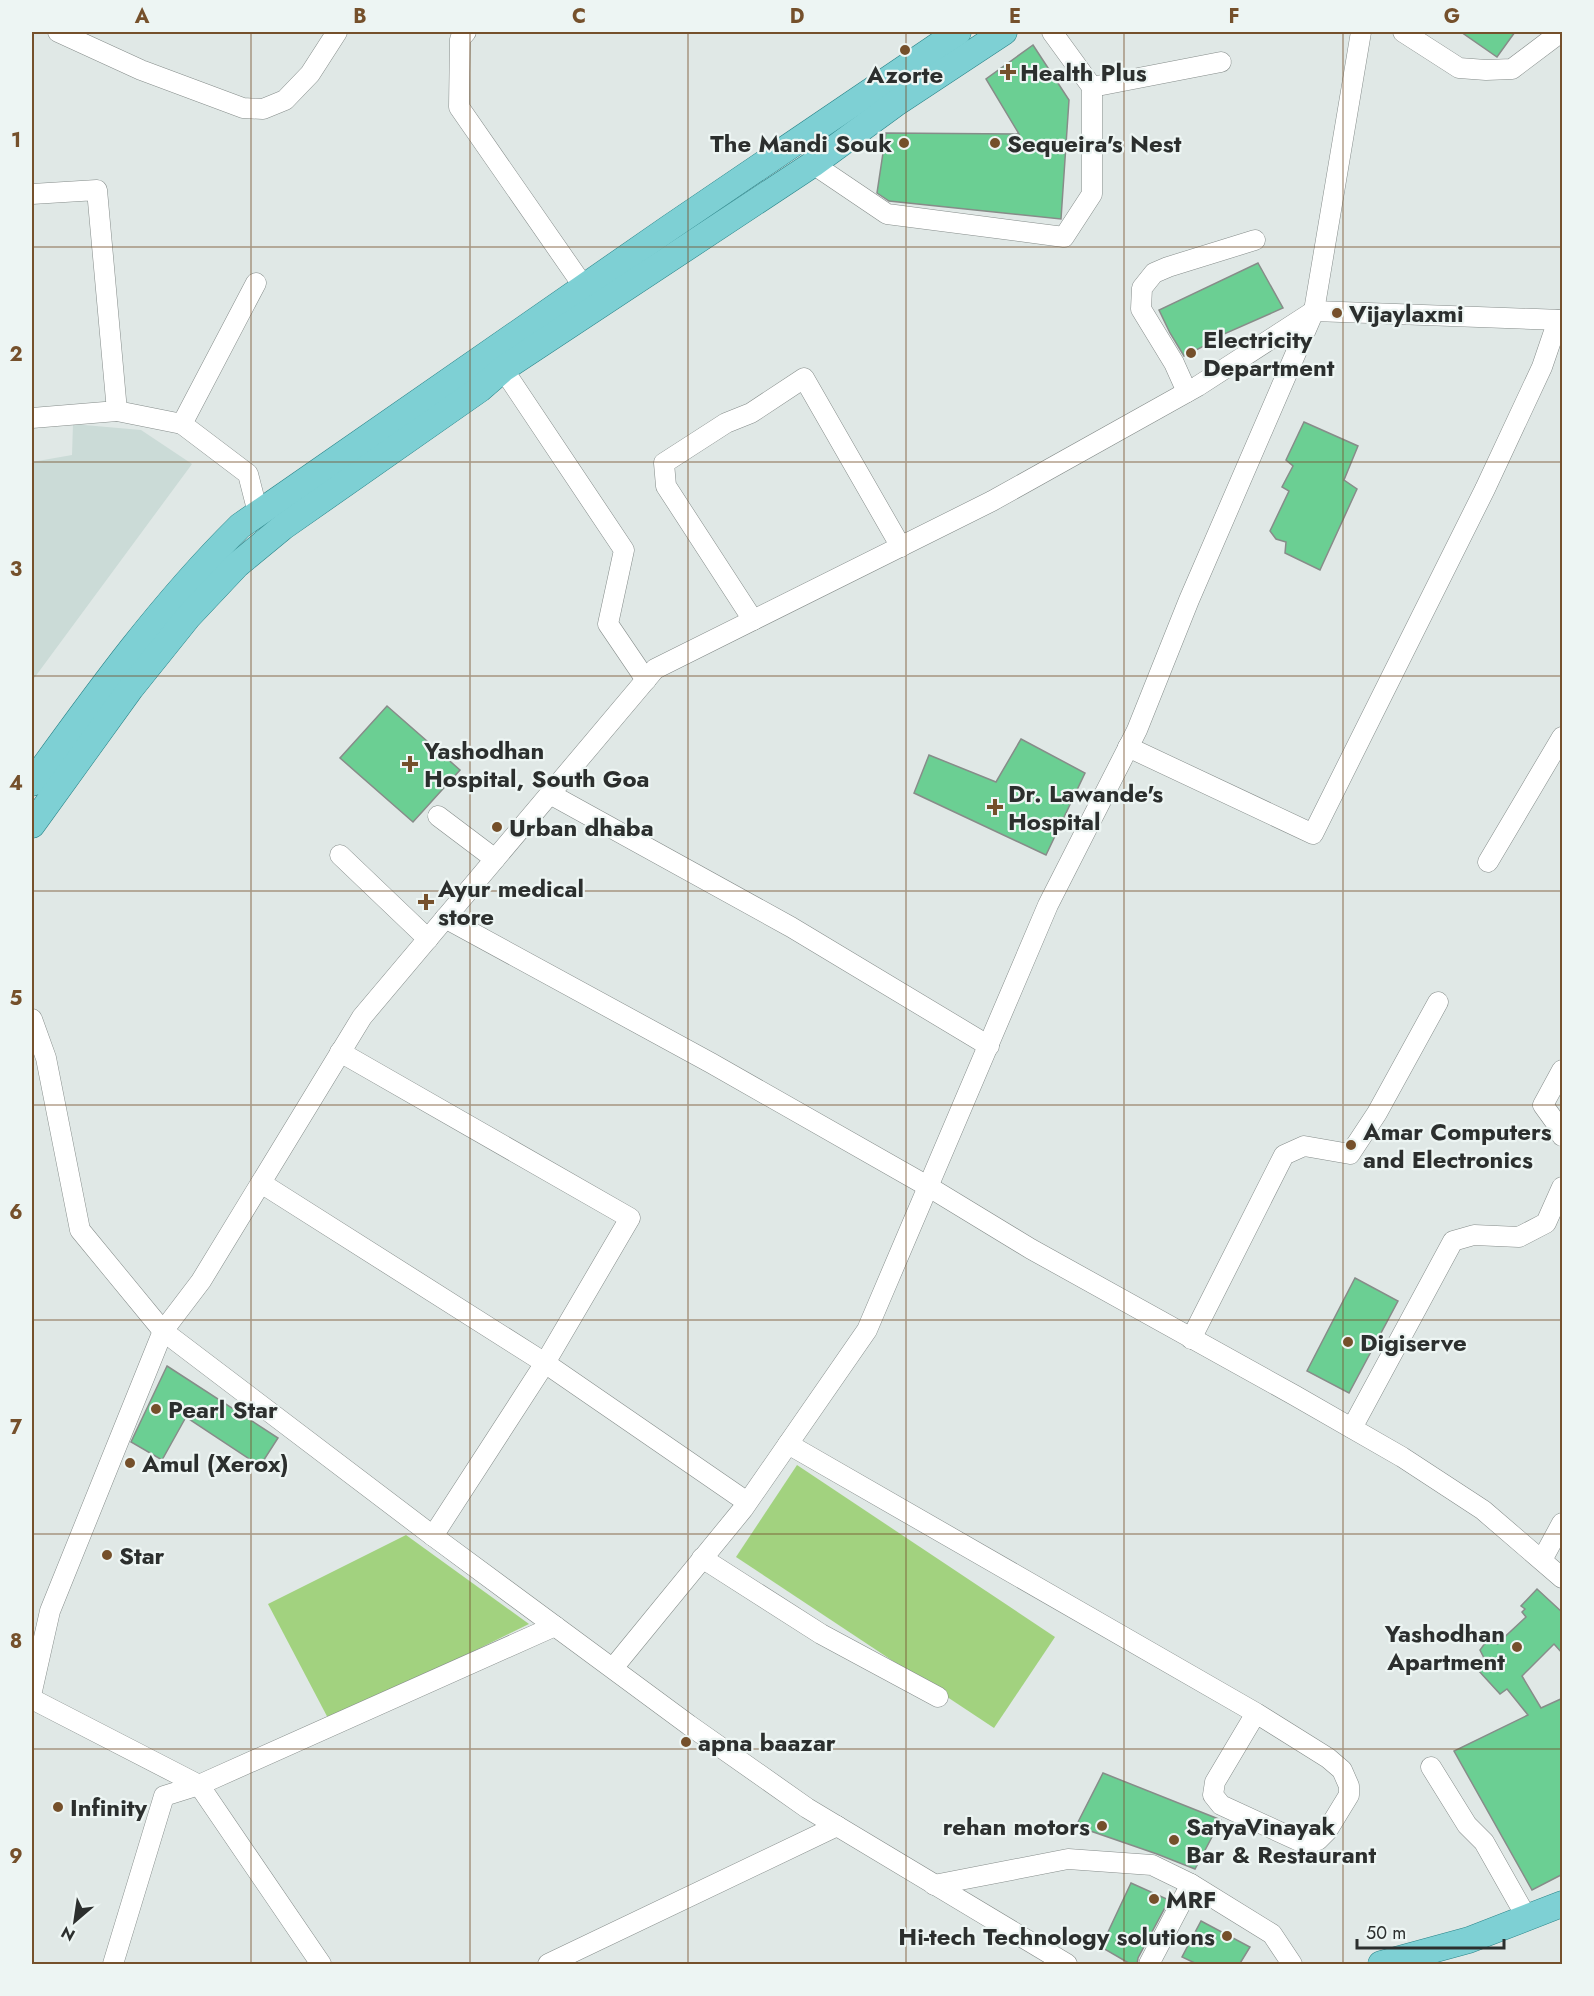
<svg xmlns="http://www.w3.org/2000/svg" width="1594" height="1996" font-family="Jost,sans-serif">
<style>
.built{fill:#cbdbd7}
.green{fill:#a2d27f}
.building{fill:#6bcf93;stroke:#878c89;stroke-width:1.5}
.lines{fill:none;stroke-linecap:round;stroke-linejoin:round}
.minor-casing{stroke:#858c8a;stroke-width:21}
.major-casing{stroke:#298388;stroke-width:27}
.minor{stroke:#fff;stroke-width:20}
.major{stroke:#7ed0d4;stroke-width:26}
.grid{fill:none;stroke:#75502b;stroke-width:1.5;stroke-opacity:0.55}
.poi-dot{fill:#75502b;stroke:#edf5f3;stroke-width:2}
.labels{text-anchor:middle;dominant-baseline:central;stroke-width:4.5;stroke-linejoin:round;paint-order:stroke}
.poi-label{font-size:24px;font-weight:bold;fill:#2c2f2e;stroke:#edf5f3;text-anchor:start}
.neatline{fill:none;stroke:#75502b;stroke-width:2}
.grid-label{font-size:20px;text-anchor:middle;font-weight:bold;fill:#75502b}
</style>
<rect width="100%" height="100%" fill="#e0e8e6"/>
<path class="built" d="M73,424L141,430L192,464L32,681V462L72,455Z"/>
<g class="green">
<path d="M797,1465L1055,1637L994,1728L736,1557Z"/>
<path d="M406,1535L529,1624L330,1722L268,1604Z"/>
</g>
<g class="building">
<path d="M1461,32H1515L1497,57Z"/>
<path d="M1033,45L1069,100L1061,219L889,201L877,193L886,133L1019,134L986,79Z"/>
<path d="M1258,263L1283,308L1217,337L1218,339L1184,356L1170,333L1159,310Z"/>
<path d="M1304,422L1358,446L1344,480L1357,489L1320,570L1285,553L1286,542L1276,539L1270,531L1289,491L1282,487L1293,466L1286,460Z"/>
<path d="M387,706L460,770L413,822L340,758Z"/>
<path d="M1021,739L1085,773L1046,855L914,793L929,755L996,782Z"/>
<path d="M1355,1278L1398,1301L1349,1393L1307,1371Z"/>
<path d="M167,1366L278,1438L260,1466L186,1417L162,1460L131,1442Z"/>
<path d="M1537,1589L1563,1613V1654L1554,1644L1522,1676L1541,1708L1563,1698V1874L1532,1890L1454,1751L1528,1715L1507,1689L1500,1694L1478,1670L1486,1662L1480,1650L1488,1639L1497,1644L1526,1617L1522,1612L1525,1609L1521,1606Z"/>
<path d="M1103,1773L1221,1820L1195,1869L1157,1854L1076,1826Z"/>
<path d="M1131,1883L1169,1900L1138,1958L1137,1965H1132L1101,1947Z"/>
<path d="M1201,1921L1250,1947L1239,1965H1199L1182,1957Z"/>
</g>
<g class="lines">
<g class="minor-casing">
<g id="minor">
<path d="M58,32L141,70L243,108L263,109L285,100L310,74L337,32"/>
<path d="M466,32L460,39L459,107L584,287"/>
<path d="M1403,32L1459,68L1486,70L1512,69L1561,32"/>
<path d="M1092,87L1221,62"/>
<path d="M813,164L887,214L1064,237L1092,194V87L1052,32"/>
<path d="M32,194L97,190L117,411L32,418"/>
<path d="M256,283L182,424L248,474L258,513"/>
<path d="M503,369L624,550L608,624L646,680"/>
<path d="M1187,392L1174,363L1141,309L1142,288L1154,273L1168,267L1255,240"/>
<path d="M117,411L182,424"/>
<path d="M753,620L666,486L664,463L726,423L751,413L804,378L901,547"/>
<path d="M1128,747L1313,834L1485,489L1542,367L1558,320"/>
<path d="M550,794L791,927L989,1046"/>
<path d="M438,816L495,859"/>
<path d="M340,855L428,939"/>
<path d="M1488,862L1562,737"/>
<path d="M445,918L711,1063L929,1187L1031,1249L1294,1395L1402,1457L1483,1510L1562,1578"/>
<path d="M32,1019L46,1058L80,1230L163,1331L433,1536L689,1725L807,1808L1067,1964"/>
<path d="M340,1052L630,1218L545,1363L433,1536"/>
<path d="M1562,1070L1543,1105L1556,1123L1562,1136"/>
<path d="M261,1183L545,1363L747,1502"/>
<path d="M1191,1339L1284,1155L1304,1146L1350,1154L1377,1113L1438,1002"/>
<path d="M1352,1428L1453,1241L1474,1235L1519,1237L1546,1223L1562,1187"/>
<path d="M788,1444L1256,1713L1328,1758L1342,1770L1349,1786V1795L1327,1831L1318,1840L1309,1843L1299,1841L1221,1805L1213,1795L1215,1782L1256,1713"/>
<path d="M702,1558L821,1634L938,1697"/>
<path d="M1542,1560L1562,1523"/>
<path d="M613,1668L743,1509L867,1330L1048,905L1137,730L1189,600L1314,311L1361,32"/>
<path d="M32,1691L50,1611L163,1331L201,1281L362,1017L655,669L992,501L1198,386L1314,311L1562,320"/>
<path d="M32,1699L199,1785"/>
<path d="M1431,1767L1467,1825L1484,1842L1527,1918"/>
<path d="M934,1885L1068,1859L1152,1865L1191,1884L1272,1934L1292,1964"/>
<path d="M113,1964L164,1796L199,1785"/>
<path d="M321,1964L199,1785L555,1626"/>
<path d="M548,1964L837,1826"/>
<path d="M1149,1964L1191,1884"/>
</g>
</g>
<g class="major-casing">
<g id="major">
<path d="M32,783C97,693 161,604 240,526L669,228L958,32"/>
<path d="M32,825L131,688L188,617L237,565L283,527L480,389L503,369L813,164L895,104L1004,32"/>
<path d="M1381,1964L1469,1940L1562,1904"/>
</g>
</g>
<use href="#minor" class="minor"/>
<use href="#major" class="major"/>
</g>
<path class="grid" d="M251,32V1964M470,32V1964M688,32V1964M906,32V1964M1124,32V1964M1343,32V1964M32,247H1562M32,462H1562M32,676H1562M32,891H1562M32,1105H1562M32,1320H1562M32,1534H1562M32,1749H1562"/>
<g class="poi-dot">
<circle cx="905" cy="50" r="6"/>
<path d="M1005 63h6v6h6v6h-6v6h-6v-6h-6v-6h6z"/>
<circle cx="904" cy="143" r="6"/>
<circle cx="995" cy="143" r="6"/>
<circle cx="1337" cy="313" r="6"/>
<circle cx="1191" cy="353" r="6"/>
<path d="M407 755h6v6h6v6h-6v6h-6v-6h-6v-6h6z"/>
<path d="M992 798h6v6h6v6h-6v6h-6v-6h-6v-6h6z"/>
<circle cx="497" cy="827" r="6"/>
<path d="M423 893h6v6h6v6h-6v6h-6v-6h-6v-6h6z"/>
<circle cx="1351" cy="1145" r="6"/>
<circle cx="1348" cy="1342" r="6"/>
<circle cx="156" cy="1409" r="6"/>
<circle cx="130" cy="1463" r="6"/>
<circle cx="107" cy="1555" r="6"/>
<circle cx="1517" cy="1647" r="6"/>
<circle cx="686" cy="1742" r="6"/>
<circle cx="58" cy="1807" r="6"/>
<circle cx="1102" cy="1826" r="6"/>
<circle cx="1174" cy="1840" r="6"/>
<circle cx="1154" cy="1899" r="6"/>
<circle cx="1227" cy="1936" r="6"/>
</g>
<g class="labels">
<g class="poi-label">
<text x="1020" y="72">Health Plus</text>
<text x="905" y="74" text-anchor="middle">Azorte</text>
<text x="892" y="143" text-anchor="end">The Mandi Souk</text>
<text x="1007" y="143">Sequeira's Nest</text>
<text x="1349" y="313">Vijaylaxmi</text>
<text x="1203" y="339">Electricity<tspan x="1203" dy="28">Department</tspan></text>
<text x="424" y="750">Yashodhan<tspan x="424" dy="28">Hospital, South Goa</tspan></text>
<text x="1008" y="793">Dr. Lawande's<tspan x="1008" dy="28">Hospital</tspan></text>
<text x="509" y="827">Urban dhaba</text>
<text x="438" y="888">Ayur medical<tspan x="438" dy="28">store</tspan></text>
<text x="1363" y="1131">Amar Computers<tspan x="1363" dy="28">and Electronics</tspan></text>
<text x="1360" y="1342">Digiserve</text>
<text x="168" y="1409">Pearl Star</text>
<text x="142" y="1463">Amul (Xerox)</text>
<text x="119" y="1555">Star</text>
<text x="1505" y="1633" text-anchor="end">Yashodhan<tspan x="1505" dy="28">Apartment</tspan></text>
<text x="698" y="1742">apna baazar</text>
<text x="70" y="1807">Infinity</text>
<text x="1090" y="1826" text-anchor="end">rehan motors</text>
<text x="1186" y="1826">SatyaVinayak<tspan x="1186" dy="28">Bar &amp; Restaurant</tspan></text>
<text x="1166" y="1899">MRF</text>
<text x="1215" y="1936" text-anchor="end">Hi-tech Technology solutions</text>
</g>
</g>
<rect width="1594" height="1996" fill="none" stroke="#edf5f3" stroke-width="66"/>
<g transform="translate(75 1921) rotate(209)" stroke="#edf5f3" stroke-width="4.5" paint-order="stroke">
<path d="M0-4.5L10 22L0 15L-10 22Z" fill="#2c2f2e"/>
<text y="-9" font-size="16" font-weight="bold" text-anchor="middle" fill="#2c2f2e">N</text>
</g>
<path d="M1357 1939v9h147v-9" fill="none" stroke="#2c2f2e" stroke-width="3"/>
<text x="1366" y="1939" font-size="18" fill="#2c2f2e" stroke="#edf5f3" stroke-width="4.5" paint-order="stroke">50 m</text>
<rect x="33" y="33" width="1528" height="1930" class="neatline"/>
<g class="grid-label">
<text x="142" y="23">A</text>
<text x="360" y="23">B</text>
<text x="579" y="23">C</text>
<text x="797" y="23">D</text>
<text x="1015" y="23">E</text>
<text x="1234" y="23">F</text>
<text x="1452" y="23">G</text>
<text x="16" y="147">1</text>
<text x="16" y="361">2</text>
<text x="16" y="576">3</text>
<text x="16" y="790">4</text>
<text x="16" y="1005">5</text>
<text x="16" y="1219">6</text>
<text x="16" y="1434">7</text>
<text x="16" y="1648">8</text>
<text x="16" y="1863">9</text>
</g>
</svg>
